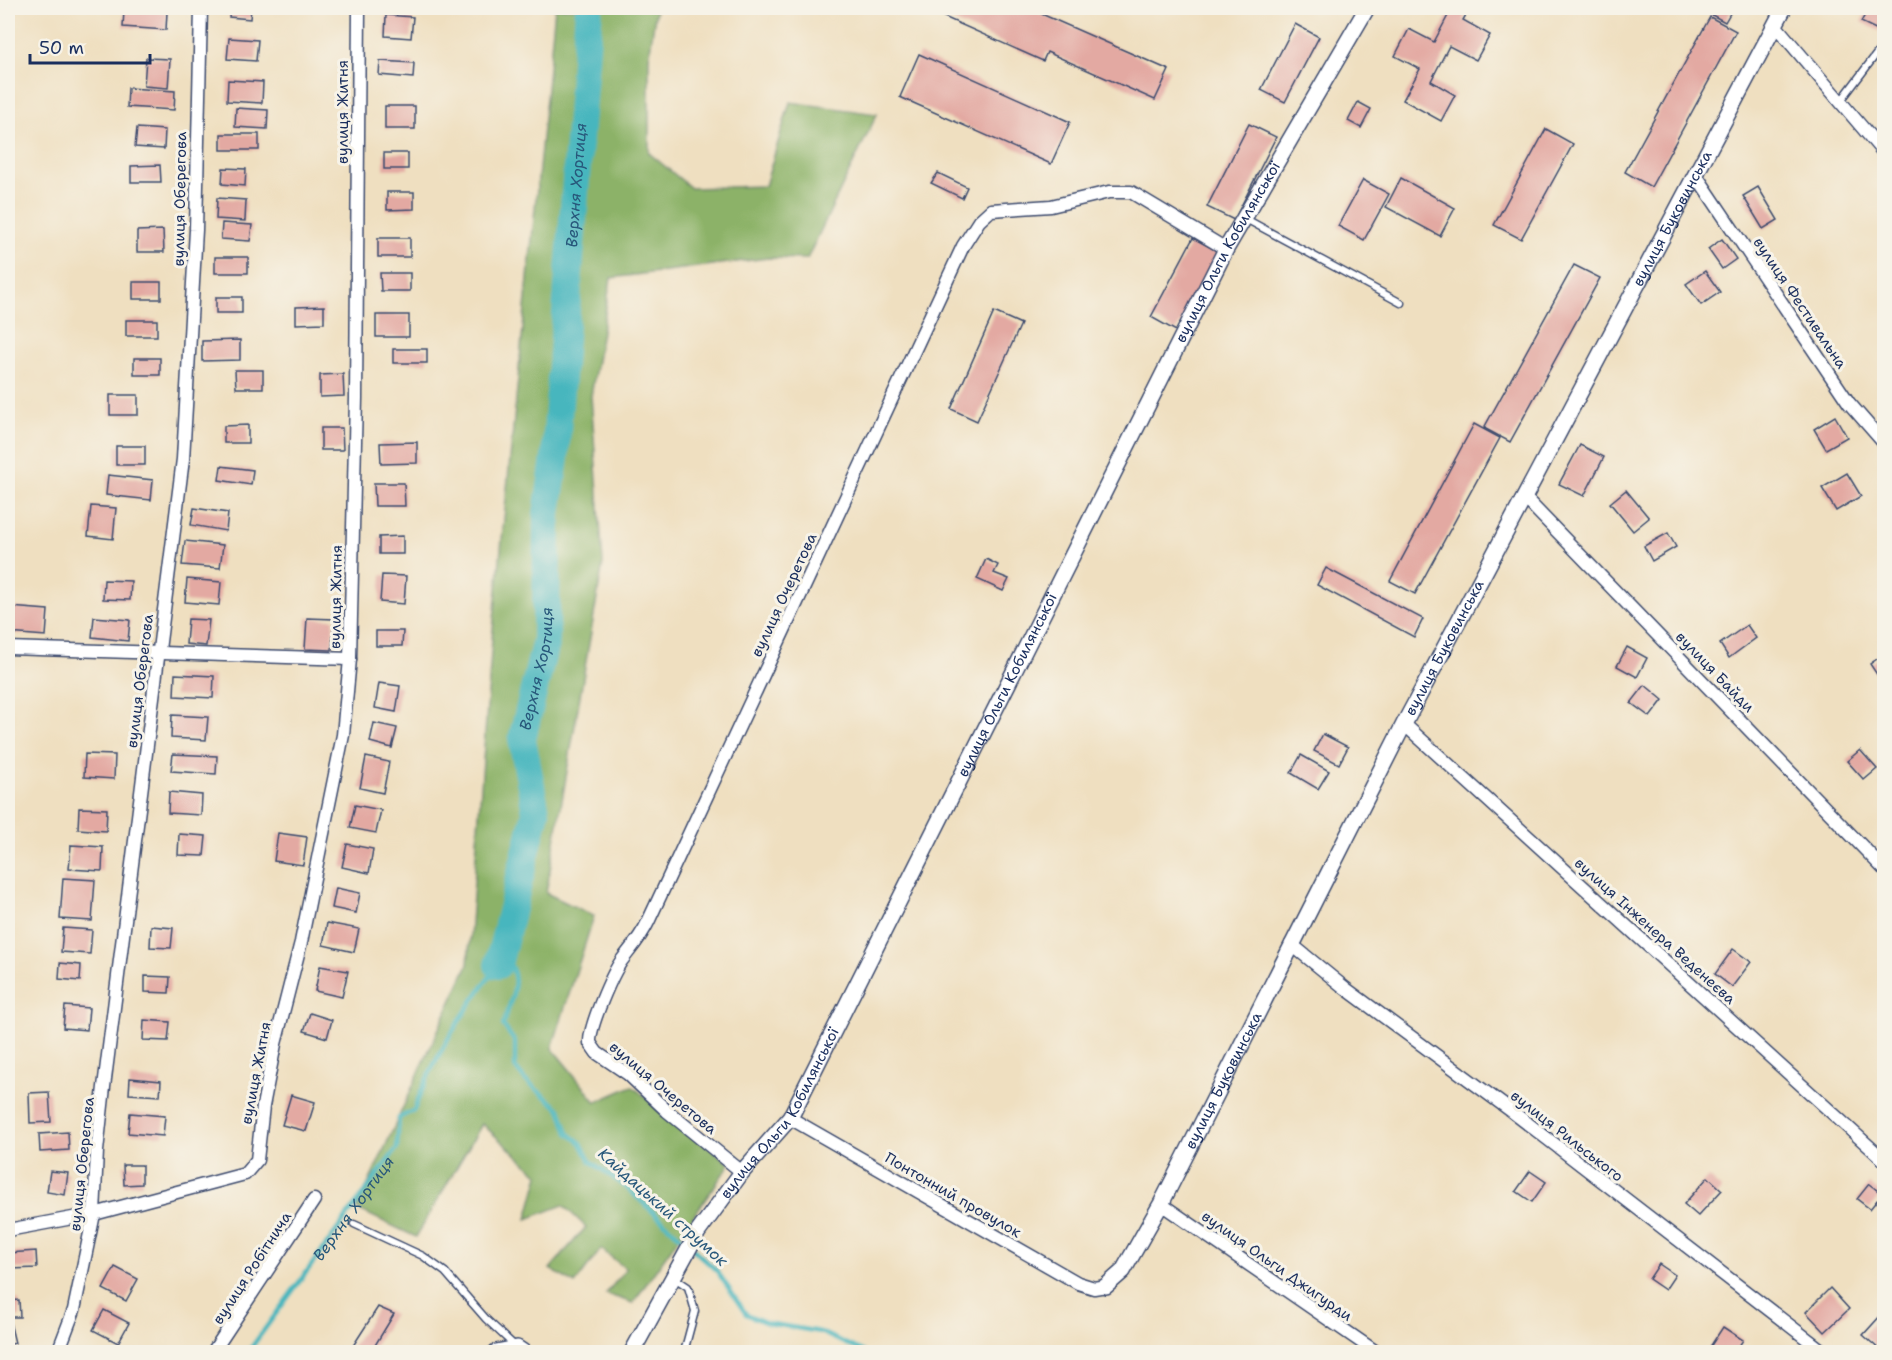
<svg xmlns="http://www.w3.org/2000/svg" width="1892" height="1360" font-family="'Shantell Sans',sans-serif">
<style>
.forest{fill:#8cb267;stroke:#547062;stroke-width:1.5}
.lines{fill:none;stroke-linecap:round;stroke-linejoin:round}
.stream{stroke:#47b6be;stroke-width:4.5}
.river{stroke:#47b6be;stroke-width:28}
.building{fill:#e3a9a2}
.service-casing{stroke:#3b496d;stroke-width:9}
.minor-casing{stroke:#3b496d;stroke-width:15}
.tertiary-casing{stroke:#3b496d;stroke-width:18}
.service{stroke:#fff;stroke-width:6}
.minor{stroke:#fff;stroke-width:12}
.tertiary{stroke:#fff;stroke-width:15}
.labels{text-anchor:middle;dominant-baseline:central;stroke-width:6;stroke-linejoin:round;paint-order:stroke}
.street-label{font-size:15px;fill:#1b2f5e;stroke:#f7f3e8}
.water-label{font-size:16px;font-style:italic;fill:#28587b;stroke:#f7f3e8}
</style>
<rect width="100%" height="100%" fill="#f7f3e8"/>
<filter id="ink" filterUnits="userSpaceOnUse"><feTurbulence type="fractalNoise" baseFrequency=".0167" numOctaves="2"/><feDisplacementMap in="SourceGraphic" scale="12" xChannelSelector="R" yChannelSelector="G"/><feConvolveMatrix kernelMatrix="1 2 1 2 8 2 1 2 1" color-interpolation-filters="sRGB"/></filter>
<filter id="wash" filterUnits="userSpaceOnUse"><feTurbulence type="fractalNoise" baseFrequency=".008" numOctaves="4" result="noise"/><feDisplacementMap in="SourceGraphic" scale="24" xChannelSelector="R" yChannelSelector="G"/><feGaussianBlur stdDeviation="1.35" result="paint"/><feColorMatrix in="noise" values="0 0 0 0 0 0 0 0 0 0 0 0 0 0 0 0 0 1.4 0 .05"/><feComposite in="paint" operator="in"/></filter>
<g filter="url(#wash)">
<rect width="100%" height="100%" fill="#efdfc0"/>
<path class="forest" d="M555,8H656L649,58V153L691,188L765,186L790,102L877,114L807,259L768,258L611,278L591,396L603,563L546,893L594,916L552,1048L596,1102L632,1086L730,1164L633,1303L606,1294L626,1269L601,1249L575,1284L550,1269L586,1227L563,1205L527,1219L539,1175L482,1124L416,1237L357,1209L468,964L492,639Z"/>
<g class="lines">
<g class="stream">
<path d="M501,954C526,976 511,997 503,1025L515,1042V1067L525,1080L560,1109L568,1133L581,1143L590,1161L626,1187L717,1271L746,1314L767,1323L820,1332L864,1352"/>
<path id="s1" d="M248,1352L397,1148L399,1118L414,1110C433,1057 465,1010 498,965"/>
</g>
<path class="river" id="s2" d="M498,965L536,812L522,739L546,640L547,514L555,458L589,8"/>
</g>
<g id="blocks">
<g class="building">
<path d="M230,8H251L250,19L229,17Z"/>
<path d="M924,8H1028L1169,70L1155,100L1047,52L1043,61Z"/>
<path d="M1452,8H1470L1463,20L1490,35L1476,60L1449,46L1431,81L1455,95L1441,121L1403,100L1420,69L1395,56L1409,29L1434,42Z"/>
<path d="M1699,8H1733L1725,22Z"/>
<path d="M1869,8H1884V33L1861,22Z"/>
<path d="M124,10L167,12L166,30L123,27Z"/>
<path d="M386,15L413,17L411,38L385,36Z"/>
<path d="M1710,17L1736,31L1651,187L1625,172Z"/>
<path d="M1295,24L1319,37L1285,102L1261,90Z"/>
<path d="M229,38L258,40L256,61L227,59Z"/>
<path d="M919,54L1070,122L1051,164L900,97Z"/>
<path d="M146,58L170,59L168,88L144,86Z"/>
<path d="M380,61L414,63L413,78L379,75Z"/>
<path d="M228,80L263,82L262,103L227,101Z"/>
<path d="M128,88L175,91L174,110L127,107Z"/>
<path d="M1358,102L1371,109L1361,128L1348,121Z"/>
<rect x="385" y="106" width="30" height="23"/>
<path d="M236,108L268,110L267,129L235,127Z"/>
<path d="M1249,124L1276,137L1234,220L1207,207Z"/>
<path d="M137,128L165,130L164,149L135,147Z"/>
<path d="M1546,129L1573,144L1521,239L1494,225Z"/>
<rect x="221" y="134" width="38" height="16"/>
<rect x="384" y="153" width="24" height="16"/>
<path d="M160,165L161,182H131V166Z"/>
<path d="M223,168L246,169L245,186L222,184Z"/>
<path d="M938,173L967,187L962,198L931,183Z"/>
<path d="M1401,178L1455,208L1440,236L1386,207Z"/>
<path d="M1363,180L1389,194L1364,240L1338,226Z"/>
<path d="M1758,187L1778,220L1763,229L1743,196Z"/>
<path d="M387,192H414V209L387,210Z"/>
<path d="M217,198L246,200L245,221L216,219Z"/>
<path d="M222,223L252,225L250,241L221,239Z"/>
<path d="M163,230L164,252H137V231Z"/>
<rect x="378" y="238" width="32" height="19"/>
<path d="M1193,238L1219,252L1176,331L1151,317Z"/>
<path d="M1722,239L1736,259L1722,269L1708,249Z"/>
<rect x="215" y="257" width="33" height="16"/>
<path d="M1574,265L1600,278L1510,442L1484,428Z"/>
<path d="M1705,271L1720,292L1701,305L1686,284Z"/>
<path d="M380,273H410V291H381Z"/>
<rect x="133" y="282" width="28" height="17"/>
<rect x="216" y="297" width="26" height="16"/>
<path d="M324,306V323L296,324V307Z"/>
<path d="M994,312L1021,324L977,421L951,409Z"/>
<rect x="376" y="315" width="33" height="22"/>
<rect x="126" y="320" width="31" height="16"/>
<path d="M240,340V360L202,361V341Z"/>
<rect x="393" y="349" width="34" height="14"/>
<rect x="134" y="358" width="26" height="17"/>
<path d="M235,370H263V388H236Z"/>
<path d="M343,374L344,396L320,397V375Z"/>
<rect x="110" y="395" width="28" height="20"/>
<path d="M1835,416L1847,437L1826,449L1814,429Z"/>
<path d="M1474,424L1500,438L1415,594L1390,581Z"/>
<path d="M248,425V443H224V426Z"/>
<path d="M321,428H342L343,450H321Z"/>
<path d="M417,442V463L381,464L380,443Z"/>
<path d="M1580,445L1604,457L1584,496L1559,484Z"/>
<rect x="116" y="446" width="29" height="19"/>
<path d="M221,466L253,470L251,485L219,480Z"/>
<path d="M1847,473L1861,496L1836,511L1822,488Z"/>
<path d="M108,475L153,480L151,500L106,495Z"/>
<path d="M374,483H404L405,506H375Z"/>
<path d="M1626,490L1649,518L1633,531L1610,503Z"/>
<path d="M91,506L116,508L113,539L88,536Z"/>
<path d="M194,508L228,513L226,531L191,525Z"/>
<path d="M1668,533L1676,547L1652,561L1644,546Z"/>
<path d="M403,536V554H379V537Z"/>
<path d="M185,541L223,545L220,568L182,565Z"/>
<path d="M986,559L998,565L994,573L1009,579L1003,591L977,579Z"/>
<path d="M1326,568L1423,619L1414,637L1317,585Z"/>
<path d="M382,575L406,576L404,604L380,602Z"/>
<path d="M187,579L221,582L219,605L185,602Z"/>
<path d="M104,580L131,581L130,600L103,599Z"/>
<path d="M10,607L48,610L46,636L8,633Z"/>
<path d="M94,617L130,620L128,641L92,637Z"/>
<path d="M307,618L334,619L332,650L305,649Z"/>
<path d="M188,619L209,620L206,646L186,644Z"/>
<path d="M1747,625L1756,638L1729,658L1720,644Z"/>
<path d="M376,631H403L402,646H376Z"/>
<path d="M1627,647L1647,658L1637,677L1617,666Z"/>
<path d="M1884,654V685L1870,664Z"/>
<path d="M175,674L214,676L213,698L174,696Z"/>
<path d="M379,683L400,686L396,712L375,708Z"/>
<path d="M1645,685L1663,700L1650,717L1631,703Z"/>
<path d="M172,715L208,717L206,740L171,738Z"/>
<path d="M374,723L397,728L392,748L370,742Z"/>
<path d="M1323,734L1348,747L1339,764L1314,751Z"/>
<path d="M1860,750L1877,769L1864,780L1847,761Z"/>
<path d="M85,754L115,755L114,779L84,777Z"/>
<path d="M173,754L217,756L216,774L171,771Z"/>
<path d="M1301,755L1329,771L1318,789L1291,773Z"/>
<path d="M366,757L389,762L383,793L360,788Z"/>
<path d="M169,792L202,795L201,815L168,813Z"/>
<path d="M355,805L381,810L376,833L350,828Z"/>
<path d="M79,808L107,809L106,831L78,829Z"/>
<path d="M278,833L307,837L303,865L274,861Z"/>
<path d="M179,834L206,836L204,856L178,855Z"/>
<path d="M347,844L373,849L369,873L342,867Z"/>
<path d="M71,845L103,847L102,871L69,869Z"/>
<path d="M63,878L95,880L92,921L60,919Z"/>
<path d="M336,888L360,893L356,913L332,908Z"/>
<path d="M327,923L359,929L354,952L323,945Z"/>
<path d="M151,926L173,928L171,948L150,947Z"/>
<path d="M63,928L92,930L90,954L61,952Z"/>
<path d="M1733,949L1751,962L1732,987L1715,974Z"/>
<path d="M60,963L81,965L80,981L59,979Z"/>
<path d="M320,966L348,971L342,997L315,991Z"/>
<path d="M145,976L170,977L169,993L145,992Z"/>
<path d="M65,1006L89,1008L87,1030L63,1028Z"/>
<path d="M310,1013L332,1020L327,1038L304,1031Z"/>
<path d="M144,1020L170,1022L168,1041L143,1040Z"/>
<path d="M130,1078L161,1081L160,1096L129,1094Z"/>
<path d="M49,1092L51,1122L30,1123L29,1093Z"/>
<path d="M291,1095L315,1102L306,1131L282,1125Z"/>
<path d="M130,1113L165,1116L163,1136L128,1133Z"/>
<path d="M68,1132L69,1150L40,1152L39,1134Z"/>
<path d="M123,1165H142V1184L124,1185Z"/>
<path d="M50,1171L68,1173L65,1195L47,1192Z"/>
<path d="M1530,1171L1546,1182L1532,1202L1516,1191Z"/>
<path d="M1708,1177L1722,1190L1698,1216L1684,1204Z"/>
<path d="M1869,1184L1882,1194L1870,1209L1857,1199Z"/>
<path d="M36,1251L37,1268L10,1269L9,1253Z"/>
<path d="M1659,1264L1675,1275L1665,1290L1649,1279Z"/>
<path d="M115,1267L138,1279L126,1301L103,1289Z"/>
<path d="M1830,1288L1849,1309L1825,1332L1806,1312Z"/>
<path d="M19,1300L20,1317H8V1301Z"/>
<path d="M378,1307L394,1314L371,1352H349Z"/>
<path d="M104,1310L129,1323L118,1343L93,1330Z"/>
<path d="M1882,1314L1884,1317V1345L1880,1350L1863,1335Z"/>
<path d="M10,1322L15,1343L8,1345V1323Z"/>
<path d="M1723,1327L1743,1340L1735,1352H1713L1708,1350Z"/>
</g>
</g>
</g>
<g filter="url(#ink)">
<use href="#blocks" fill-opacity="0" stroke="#3b496d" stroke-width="1.5"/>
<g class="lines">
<g class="service-casing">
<g id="service">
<path d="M1840,102L1884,44"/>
<path d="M1244,218L1401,303"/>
<path d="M354,1224L423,1256L445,1272L486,1319L516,1347"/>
<path d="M673,1277L688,1287L695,1311L684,1352"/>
</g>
</g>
<g class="minor-casing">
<g id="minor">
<path d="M1775,25L1884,153"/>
<path d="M1696,175L1849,403L1884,443"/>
<path d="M1524,497L1884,869"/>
<path d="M8,648L350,659"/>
<path d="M1404,724L1884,1160"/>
<path d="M1291,944L1345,988L1510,1110L1824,1352"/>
<path d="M790,1118L1078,1283L1094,1288L1106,1286"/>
<path d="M742,1172L667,1111L628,1074L597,1053L590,1043C589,1027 612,974 622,960C632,947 641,937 648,922L963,246L979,221L991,210L1051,206L1109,192H1131L1226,249"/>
<path d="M1161,1204L1376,1352"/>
<path d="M8,1230L94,1214L245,1174L257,1160L263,1106L275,1044L301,942L343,735L350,659L356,398L359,8"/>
<path d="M58,1352L74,1310L94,1214L97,1151L104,1087L183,459L196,230L201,8"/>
<path d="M213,1352L314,1200"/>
</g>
</g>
<g class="tertiary-casing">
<g id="tertiary">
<path id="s3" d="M1106,1286L1123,1271L1161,1204L1404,724L1784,8"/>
<path d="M496,1352L517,1348L523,1352"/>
<path id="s4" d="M632,1352L698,1232L742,1172L790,1118L1226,249L1367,8"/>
</g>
</g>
<use href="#service" class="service"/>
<use href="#minor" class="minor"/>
<use href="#tertiary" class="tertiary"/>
</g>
</g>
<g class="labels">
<g class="street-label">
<text transform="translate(343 112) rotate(-90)">вулиця Житня</text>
<text transform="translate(180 199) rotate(-89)">вулиця Оберегова</text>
<text stroke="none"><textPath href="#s3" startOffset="1210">вулиця Буковинська</textPath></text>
<text stroke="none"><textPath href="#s4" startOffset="1254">вулиця Ольги Кобилянської</textPath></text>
<text transform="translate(1800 303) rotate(56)">вулиця Фестивальна</text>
<text transform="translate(784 595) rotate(-65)">вулиця Очеретова</text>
<text transform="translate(336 597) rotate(-89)">вулиця Житня</text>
<text stroke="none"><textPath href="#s3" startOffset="724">вулиця Буковинська</textPath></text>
<text transform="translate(1715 672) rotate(46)">вулиця Байди</text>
<text transform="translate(140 681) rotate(-83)">вулиця Оберегова</text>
<text stroke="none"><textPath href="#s4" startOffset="768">вулиця Ольги Кобилянської</textPath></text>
<text transform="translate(1655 931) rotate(42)">вулиця Інженера Веденеєва</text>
<text transform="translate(256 1073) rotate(-79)">вулиця Житня</text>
<text stroke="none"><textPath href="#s3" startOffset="238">вулиця Буковинська</textPath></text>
<text transform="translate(663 1088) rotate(40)">вулиця Очеретова</text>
<text stroke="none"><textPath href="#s4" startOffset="282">вулиця Ольги Кобилянської</textPath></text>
<text transform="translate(1567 1136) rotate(38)">вулиця Рильського</text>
<text transform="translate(82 1164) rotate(-84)">вулиця Оберегова</text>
<text transform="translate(953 1195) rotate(30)">Понтонний провулок</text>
<text transform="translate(1277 1266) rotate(35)">вулиця Ольги Джигурди</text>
<text transform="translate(252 1268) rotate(-57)">вулиця Робітнича</text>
</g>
<g class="water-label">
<text stroke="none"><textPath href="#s2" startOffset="790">Верхня Хортиця</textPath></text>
<text stroke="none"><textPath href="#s2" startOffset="304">Верхня Хортиця</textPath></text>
<text transform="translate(663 1207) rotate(42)">Кайдацький струмок</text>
<text stroke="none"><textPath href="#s1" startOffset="178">Верхня Хортиця</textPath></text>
</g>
</g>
<rect width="1892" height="1360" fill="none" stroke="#f7f3e8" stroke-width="30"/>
<path d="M30 54v9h120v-9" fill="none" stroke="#1b2f5e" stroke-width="3"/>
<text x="39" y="54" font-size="18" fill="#1b2f5e" stroke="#f7f3e8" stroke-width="4.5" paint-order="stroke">50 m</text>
</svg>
